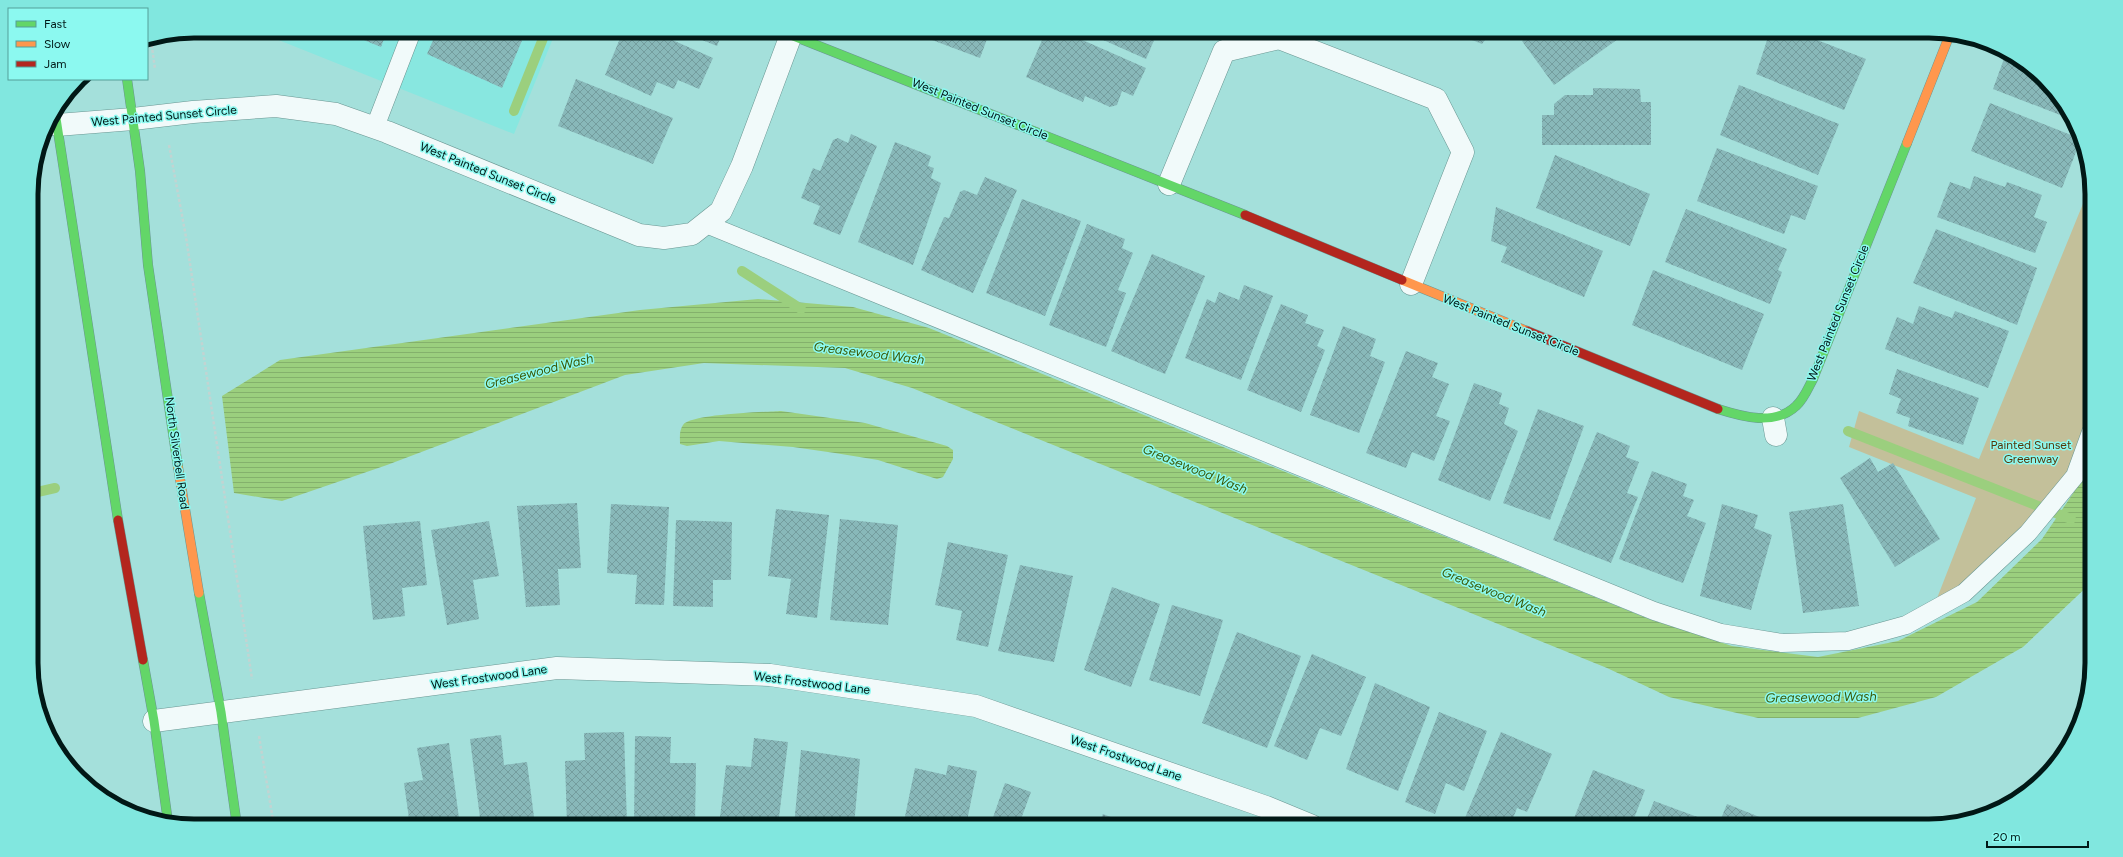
<svg xmlns="http://www.w3.org/2000/svg" width="2123" height="857" font-family="Figtree,sans-serif">
<style>
.built{fill:#88e7e0}
.green{fill:#c3c09a}
.water{fill:url(#water-rules)}
.lines{fill:none;stroke-linecap:round;stroke-linejoin:round}
.stream{stroke:#9bcf7e;stroke-width:10}
.building{fill:url(#building-cross-hatch)}
.lane-casing{stroke:#699692;stroke-width:19}
.street-casing{stroke:#699692;stroke-width:23}
.fast-casing{stroke:#699692;stroke-width:10}
.slow-casing{stroke:#699692;stroke-width:10}
.jam-casing{stroke:#699692;stroke-width:10}
.path{stroke:#c2d4d2;stroke-width:2.5;stroke-dasharray:3 2;stroke-linecap:butt}
.lane{stroke:#f1fafa;stroke-width:18}
.street{stroke:#f1fafa;stroke-width:22}
.fast{stroke:#63d668;stroke-width:9}
.slow{stroke:#ff974d;stroke-width:9}
.jam{stroke:#b3261e;stroke-width:9}
.labels{text-anchor:middle;dominant-baseline:central;stroke-width:3;stroke-linejoin:round;paint-order:stroke}
.street-label{font-size:12px;fill:#011816;stroke:#8cf9f0}
.park-label{font-size:12px;fill:#573609;stroke:#8cf9f0}
.water-label{font-size:13px;font-style:italic;fill:#3b5905;stroke:#8cf9f0}
.rim{fill:none;stroke:#011816;stroke-width:5}
</style>
<defs>
<pattern id="water-rules" width="6" height="5" patternUnits="userSpaceOnUse"><rect width="6" height="5" fill="#9bcf7e"/><path d="M0 2.5h6" fill="none" stroke="#84b16c"/></pattern>
<pattern id="building-cross-hatch" width="8" height="8" patternUnits="userSpaceOnUse"><rect width="8" height="8" fill="#88b8b9"/><path d="M0 0l8 8M0 8l8-8" fill="none" stroke="#749d9e"/></pattern>
</defs>
<rect width="100%" height="100%" fill="#a4e0db"/>
<path class="built" d="M256,31H556L514,134Z"/>
<path class="green" d="M2091,184V426L2069,481L2028,540L1934,606L1976,498L1849,447L1859,411L1979,459Z"/>
<g class="water">
<path d="M758,299L853,307L929,328L1649,619L1732,646L1818,657L1898,641L1977,602L2042,539L2074,492L2091,449L2092,582L2023,647L1936,697L1858,718H1758L1669,697L1607,668L912,388L845,368L704,363L625,375L387,465L282,501L234,493L222,396L280,360L640,310Z"/>
<path d="M781,411L865,423L947,446L953,450V459L943,477L937,479L878,460L835,453L793,447L719,441L687,446L680,444C680,437 679,431 683,425C690,414 765,412 781,411Z"/>
</g>
<g class="lines">
<g class="stream">
<path d="M514,111L546,31"/>
<path d="M742,271L801,309"/>
<path d="M1848,431L2071,519"/>
<path d="M33,493L55,488"/>
</g>
</g>
<g class="building">
<path d="M350,31H387L381,47L349,34Z"/>
<path d="M437,31H526L502,88L427,54Z"/>
<path d="M623,31H652L713,58L699,89L678,80L674,89L657,82L651,96L605,75Z"/>
<path d="M680,31H723L717,46Z"/>
<path d="M908,31H990L980,58Z"/>
<path d="M1046,31H1062L1146,68L1133,96L1122,91L1117,105L1110,107L1085,96L1083,102L1026,77Z"/>
<path d="M1083,31H1158L1146,59Z"/>
<path d="M1450,31H1502L1499,39L1489,35L1482,44Z"/>
<path d="M1534,31H1629L1554,85L1522,41Z"/>
<path d="M1770,31H1794L1866,59L1844,110L1756,74Z"/>
<path d="M2005,56L2028,65L2058,95L2073,120L1993,89Z"/>
<path d="M576,79L673,118L653,164L558,126Z"/>
<path d="M1739,85L1839,124L1818,175L1720,135Z"/>
<path d="M1593,88L1640,89L1641,102H1651V145H1542V115H1554V104L1565,95H1593Z"/>
<path d="M1990,103L2081,139L2062,188L1971,151Z"/>
<path d="M851,134L877,146L840,235L813,224L820,206L801,198L813,168L820,171L833,140L838,138L848,143Z"/>
<path d="M895,142L931,156L928,166L934,168L931,178L941,183L913,265L858,242Z"/>
<path d="M1717,148L1818,186L1805,220L1791,215L1784,234L1697,201Z"/>
<path d="M1555,155L1650,194L1630,246L1536,208Z"/>
<path d="M1974,176L2005,187L2007,182L2042,195L2034,217L2047,222L2035,253L1937,217L1950,182L1970,189Z"/>
<path d="M985,177L1017,190L973,293L921,270L944,217L949,218L960,192L964,190L977,195Z"/>
<path d="M1022,199L1081,221L1045,316L986,293Z"/>
<path d="M1496,207L1603,251L1584,297L1501,262L1507,247L1491,241Z"/>
<path d="M1686,209L1787,249L1778,270L1782,272L1770,304L1665,262Z"/>
<path d="M1087,224L1125,239L1122,248L1133,253L1118,290L1126,293L1106,347L1049,325Z"/>
<path d="M1936,229L2037,268L2017,325L1913,283Z"/>
<path d="M1152,254L1205,276L1165,374L1111,351Z"/>
<path d="M1653,270L1764,314L1742,370L1632,325Z"/>
<path d="M1244,285L1273,296L1241,380L1185,358L1207,299L1215,303L1219,292L1239,300Z"/>
<path d="M1281,304L1308,315L1305,323L1324,330L1317,346L1325,350L1301,412L1247,390Z"/>
<path d="M1919,306L1952,318L1955,311L2009,331L1988,388L1885,349L1897,317L1913,324Z"/>
<path d="M1343,326L1376,339L1370,356L1385,362L1359,433L1310,415Z"/>
<path d="M1406,351L1438,363L1432,377L1449,384L1436,416L1450,421L1434,461L1412,452L1406,468L1366,453Z"/>
<path d="M1897,369L1979,398L1963,445L1908,426L1910,418L1896,413L1901,399L1889,394Z"/>
<path d="M1474,383L1502,393L1499,404L1509,408L1504,424L1518,431L1490,501L1438,480Z"/>
<path d="M1538,409L1584,426L1550,520L1503,503Z"/>
<path d="M1597,432L1630,446L1626,457L1639,462L1627,493L1638,497L1611,563L1553,540Z"/>
<path d="M1870,458L1878,472L1893,463L1940,539L1895,567L1840,478Z"/>
<path d="M1652,471L1687,484L1683,496L1694,500L1687,516L1706,523L1683,583L1619,559Z"/>
<path d="M577,503L581,568L558,569L560,605L526,607L517,506Z"/>
<path d="M611,504L669,507L664,605L635,604L637,575L607,573Z"/>
<path d="M1722,504L1758,515L1754,528L1772,535L1751,610L1700,596Z"/>
<path d="M1843,504L1859,606L1803,613L1789,512Z"/>
<path d="M776,509L829,515L817,618L786,614L791,579L768,576Z"/>
<path d="M840,519L898,525L888,625L830,620Z"/>
<path d="M676,520L732,522L731,580H713V607L673,606Z"/>
<path d="M420,521L427,585L402,588L405,616L373,620L363,526Z"/>
<path d="M489,521L499,576L473,580L479,619L447,625L431,530Z"/>
<path d="M948,542L1008,555L988,647L956,640L962,611L935,605Z"/>
<path d="M1020,565L1073,576L1054,662L998,651Z"/>
<path d="M1112,587L1160,604L1131,687L1084,670Z"/>
<path d="M1172,605L1223,620L1200,696L1149,680Z"/>
<path d="M1237,632L1301,656L1267,748L1202,723Z"/>
<path d="M1312,654L1366,677L1341,736L1320,728L1307,760L1274,746Z"/>
<path d="M1375,683L1430,707L1398,791L1346,769Z"/>
<path d="M1439,712L1487,731L1464,791L1446,783L1435,814L1405,802Z"/>
<path d="M624,732L627,824L567,825L565,761L585,760L584,733Z"/>
<path d="M1501,732L1552,754L1527,812L1517,808L1510,826H1464L1462,825Z"/>
<path d="M501,735L504,765L527,762L535,825L481,826L470,739Z"/>
<path d="M635,736L671,737L670,763H696L695,825L634,824Z"/>
<path d="M754,738L788,742L778,826H719L726,765L751,767Z"/>
<path d="M449,743L460,826H410L404,783L423,780L417,748Z"/>
<path d="M801,750L860,759L854,826H794Z"/>
<path d="M948,765L977,771L966,826H903L915,768L946,775Z"/>
<path d="M1593,770L1645,790L1631,826H1571Z"/>
<path d="M1005,783L1031,792L1021,819L1039,826H990Z"/>
<path d="M1654,801L1703,819L1701,826H1644Z"/>
<path d="M1727,804L1777,824L1776,826H1718Z"/>
<path d="M1103,814L1134,826H1098Z"/>
</g>
<g class="lines">
<g class="lane-casing">
<g id="lane">
<path d="M375,127L412,31"/>
<path d="M706,224L1654,611L1721,633L1782,643L1848,641L1906,625L1964,593L2028,533L2075,476L2091,432"/>
</g>
</g>
<g class="street-casing">
<g id="street">
<path d="M57,125L133,119L193,112L276,106L336,114L387,132L639,235L664,238L692,234L721,211L742,166L791,35"/>
<path d="M1169,184L1224,51L1279,38L1436,99L1463,152L1411,284"/>
<path d="M1773,418L1776,435"/>
<path d="M154,721L557,668L770,675L976,706L1266,807L1312,826"/>
</g>
</g>
<g class="fast-casing">
<g id="fast">
<path d="M793,31L791,35L1245,215"/>
<path d="M127,79L140,171L148,265L178,467"/>
<path d="M55,112L118,520"/>
<path d="M1718,409C1743,417 1775,426 1796,406C1804,399 1808,388 1813,379L1907,143"/>
<path d="M199,593L221,712L237,826"/>
<path d="M143,660L154,721L168,822"/>
</g>
</g>
<g class="slow-casing">
<g id="slow">
<path d="M1907,143L1950,34"/>
<path d="M1402,280L1527,331"/>
<path d="M178,467L199,593"/>
</g>
</g>
<g class="jam-casing">
<g id="jam">
<path d="M1245,215L1402,280"/>
<path d="M1527,331L1718,409"/>
<path d="M118,520L143,660"/>
</g>
</g>
<g class="path">
<path d="M151,40L155,69"/>
<path d="M169,145L186,237L252,679"/>
<path d="M259,736L274,826"/>
</g>
<use href="#lane" class="lane"/>
<use href="#street" class="street"/>
<use href="#fast" class="fast"/>
<use href="#slow" class="slow"/>
<use href="#jam" class="jam"/>
</g>
<g class="labels">
<g class="street-label">
<text transform="translate(980 109) rotate(22)">West Painted Sunset Circle</text>
<text transform="translate(164 116) rotate(-5)">West Painted Sunset Circle</text>
<text transform="translate(488 173) rotate(22)">West Painted Sunset Circle</text>
<text transform="translate(1838 313) rotate(-68)">West Painted Sunset Circle</text>
<text transform="translate(1511 325) rotate(22)">West Painted Sunset Circle</text>
<text transform="translate(177 453) rotate(82)">North Silverbell Road</text>
<text transform="translate(489 677) rotate(-8)">West Frostwood Lane</text>
<text transform="translate(812 683) rotate(7)">West Frostwood Lane</text>
<text transform="translate(1126 758) rotate(19)">West Frostwood Lane</text>
</g>
<g class="park-label">
<text x="2031" y="445">Painted Sunset<tspan x="2031" dy="14">Greenway</tspan></text>
</g>
<g class="water-label">
<text transform="translate(869 353) rotate(7)">Greasewood Wash</text>
<text transform="translate(539 371) rotate(-14)">Greasewood Wash</text>
<text transform="translate(1195 469) rotate(22)">Greasewood Wash</text>
<text transform="translate(1494 592) rotate(22)">Greasewood Wash</text>
<text transform="translate(1821 697) rotate(-1)">Greasewood Wash</text>
</g>
</g>
<path d="M0 0H2123V857H0ZM194 38H1929A156 156 0 0 1 2085 194V663A156 156 0 0 1 1929 819H194A156 156 0 0 1 38 663V194A156 156 0 0 1 194 38Z" fill="#81e7df" fill-rule="evenodd"/>
<path class="rim" d="M194 38H1929A156 156 0 0 1 2085 194V663A156 156 0 0 1 1929 819H194A156 156 0 0 1 38 663V194A156 156 0 0 1 194 38Z"/>
<rect x="8" y="8" width="140" height="72" fill="#8cf9f0" stroke="#549f99"/>
<rect x="16" y="21" width="20" height="6" fill="#63d668" stroke="#549f99"/>
<text x="44" y="28" font-size="12" fill="#011816">Fast</text>
<rect x="16" y="41" width="20" height="6" fill="#ff974d" stroke="#549f99"/>
<text x="44" y="48" font-size="12" fill="#011816">Slow</text>
<rect x="16" y="61" width="20" height="6" fill="#b3261e" stroke="#549f99"/>
<text x="44" y="68" font-size="12" fill="#011816">Jam</text>
<path d="M1987 841v6h101v-6" fill="none" stroke="#011816" stroke-width="2"/>
<text x="1993" y="841" font-size="12" fill="#011816" stroke="#8cf9f0" stroke-width="3" paint-order="stroke">20 m</text>
</svg>
